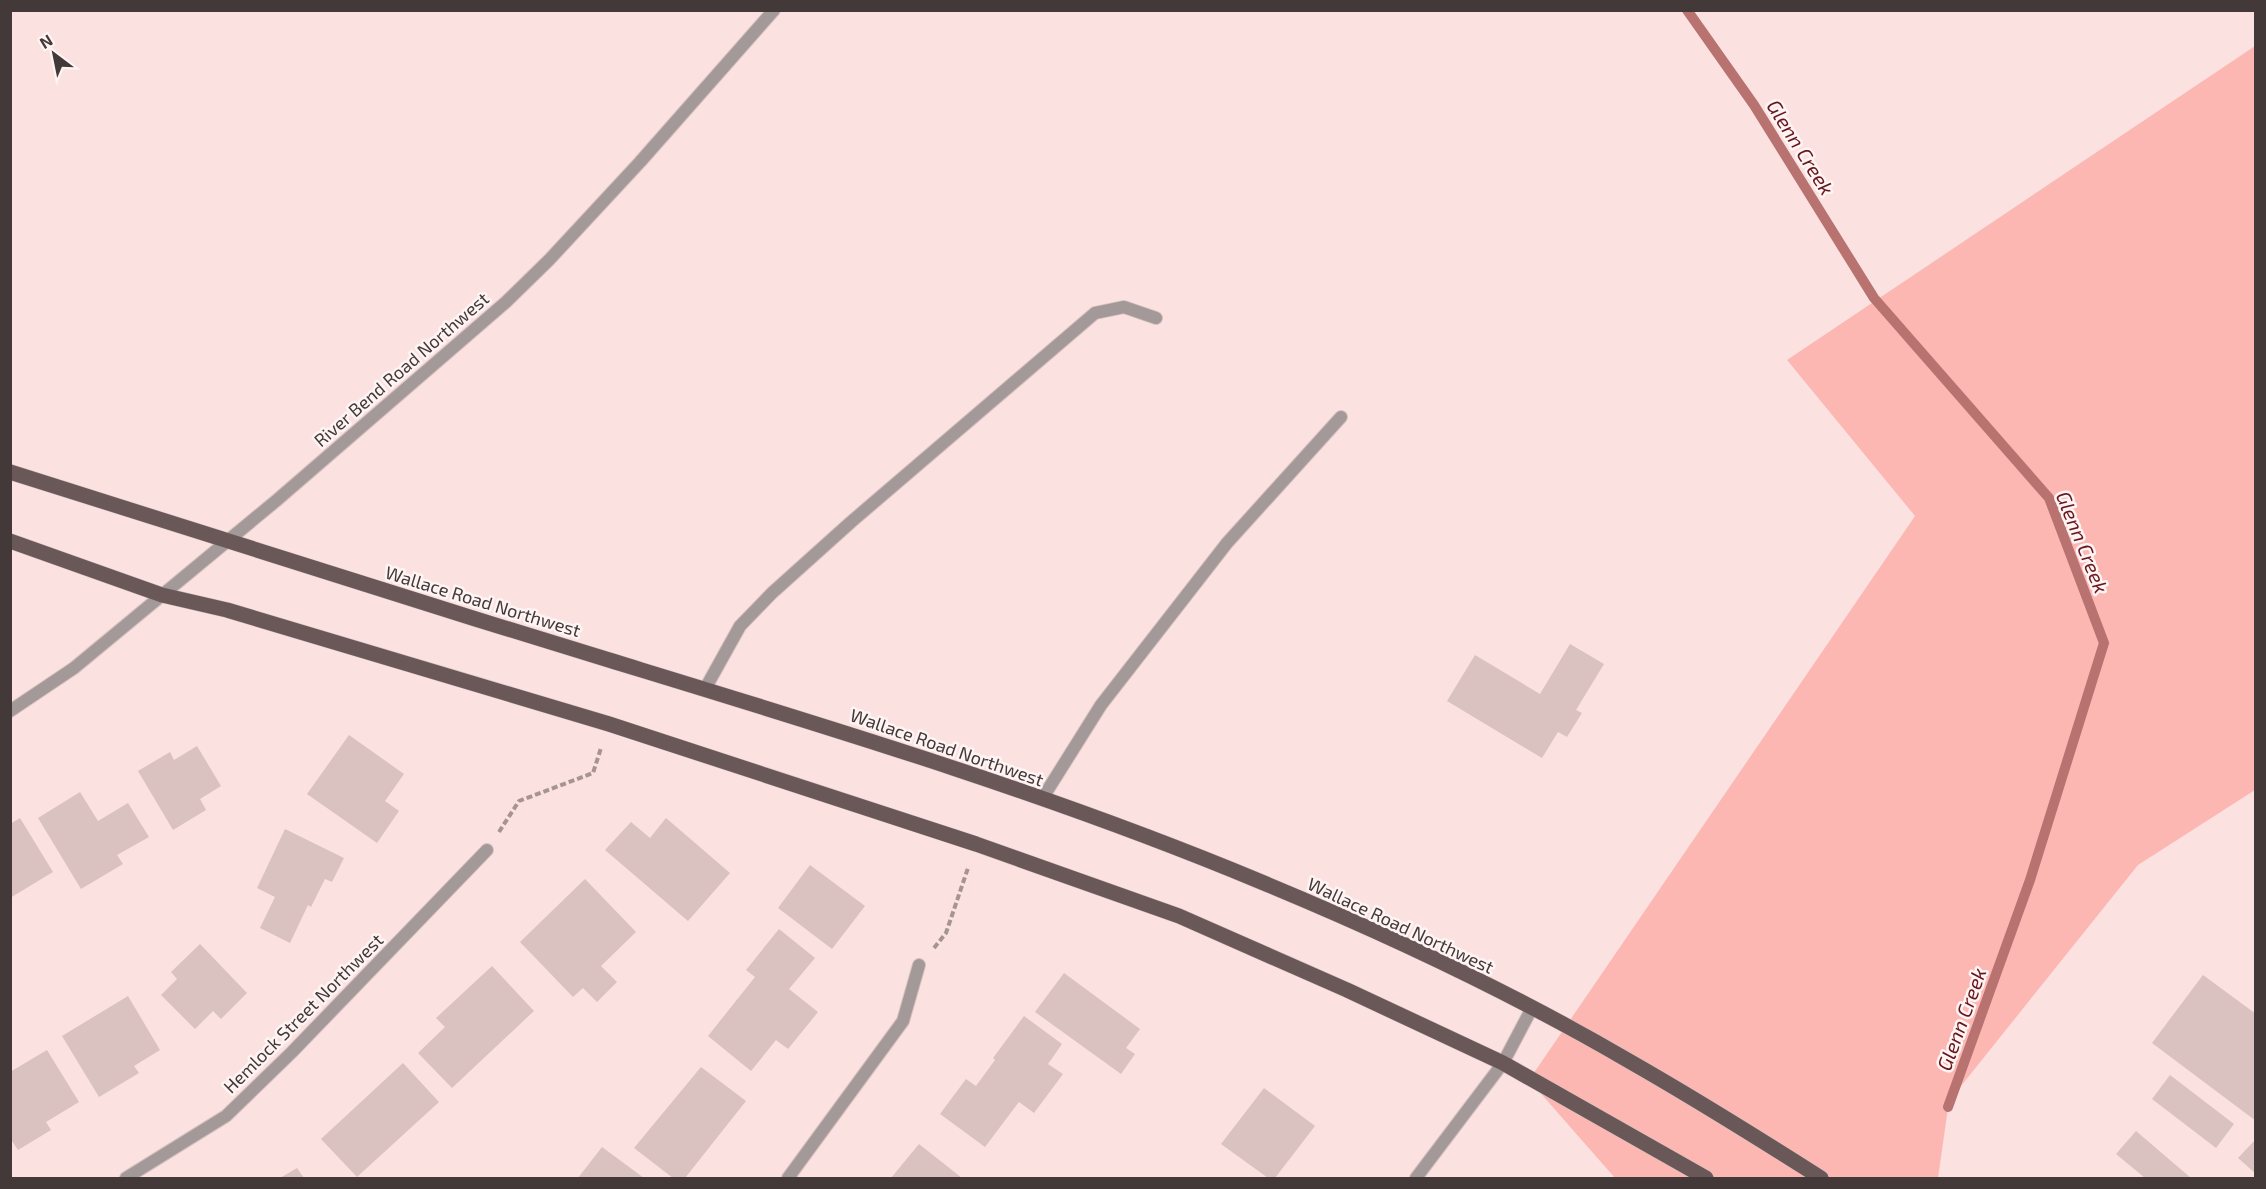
<svg xmlns="http://www.w3.org/2000/svg" width="2266" height="1189" font-family="'Exo 2',sans-serif">
<style>
.green{fill:#fcb7b3}
.lines{fill:none;stroke-linecap:round;stroke-linejoin:round}
.stream{stroke:#b87371;stroke-width:10}
.building{fill:#d9c2c0}
.service-casing{stroke:#d6c0bf;stroke-width:14}
.minor-casing{stroke:#d6c0bf;stroke-width:14}
.primary-casing{stroke:#d6c0bf;stroke-width:16}
.path{stroke:#a69493;stroke-width:4;stroke-dasharray:6 3;stroke-linecap:butt}
.service{stroke:#a39998;stroke-width:12}
.minor{stroke:#a39998;stroke-width:12}
.primary{stroke:#695857;stroke-width:15}
.labels{text-anchor:middle;dominant-baseline:central;stroke-width:5;stroke-linejoin:round;paint-order:stroke}
.street-label{font-size:18px;fill:#423938;stroke:#fdf4f3}
.water-label{font-size:20px;font-style:italic;fill:#68151b;stroke:#fdf4f3}
</style>
<rect width="100%" height="100%" fill="#fbe2e1"/>
<path class="green" d="M2255,46V790L2138,865L1949,1101L1938,1178H1615L1529,1080L1915,516L1787,360Z"/>
<g class="lines">
<path class="stream" d="M1687,10L1754,105L1874,298L2049,498L2104,643L2030,880L1948,1107"/>
</g>
<g class="building">
<path d="M1570,644L1604,664L1576,710L1582,713L1567,737L1558,732L1542,758L1447,701L1475,655L1540,694Z"/>
<path d="M349,735L404,774L385,801L399,811L377,843L307,794Z"/>
<path d="M197,746L221,786L200,799L206,810L173,830L138,771L170,752L174,760Z"/>
<path d="M80,792L98,821L128,803L149,837L117,855L123,864L81,889L38,818Z"/>
<path d="M20,818L53,872L10,898V824Z"/>
<path d="M666,818L730,873L688,921L605,850L631,822L650,838Z"/>
<path d="M285,829L344,858L332,882L325,879L311,907L308,905L290,943L260,928L275,897L257,888Z"/>
<path d="M810,865L865,906L832,949L778,908Z"/>
<path d="M585,879L636,932L601,966L617,982L597,1002L583,988L573,997L520,942Z"/>
<path d="M779,929L815,958L789,989L818,1012L788,1049L776,1040L751,1071L708,1036L755,977L746,970Z"/>
<path d="M200,944L247,993L221,1019L213,1011L195,1029L161,995L177,979L171,972Z"/>
<path d="M492,966L534,1011L452,1088L418,1053L445,1027L436,1018Z"/>
<path d="M1064,973L1140,1029L1126,1048L1135,1054L1121,1074L1035,1012Z"/>
<path d="M2203,975L2256,1014V1121L2152,1043Z"/>
<path d="M128,996L160,1050L134,1066L139,1073L99,1097L62,1036Z"/>
<path d="M1024,1016L1062,1044L1048,1064L1063,1074L1034,1113L1019,1102L985,1147L940,1114L966,1079L976,1086L995,1060L993,1058Z"/>
<path d="M47,1050L79,1102L46,1122L51,1130L18,1150L10,1138V1072Z"/>
<path d="M403,1063L439,1102L357,1177L321,1139Z"/>
<path d="M701,1067L746,1101L685,1178H673L634,1148Z"/>
<path d="M2170,1075L2234,1124L2216,1148L2152,1099Z"/>
<path d="M1264,1088L1315,1126L1275,1178H1268L1221,1144Z"/>
<path d="M2136,1131L2191,1178H2145L2116,1154Z"/>
<path d="M2256,1139V1174L2238,1158Z"/>
<path d="M919,1144L962,1178H891Z"/>
<path d="M602,1147L644,1178H578Z"/>
<path d="M297,1168L304,1178H280Z"/>
</g>
<g class="lines">
<g class="service-casing">
<g id="service">
<path d="M705,689L740,626L772,593L851,522L1095,313L1124,307L1156,318"/>
<path d="M1042,799L1101,705L1227,543L1341,417"/>
</g>
</g>
<g class="minor-casing">
<g id="minor">
<path d="M10,711L74,668L277,500L506,302L549,260L640,162L774,10"/>
<path d="M126,1178L226,1116L292,1052L487,850"/>
<path d="M788,1178L903,1021L919,965"/>
<path d="M1416,1178L1503,1063L1532,1008"/>
</g>
</g>
<g class="primary-casing">
<g id="primary">
<path d="M10,472C210,536 409,599 609,660C828,727 1048,793 1259,881C1385,933 1511,992 1629,1061C1694,1098 1758,1138 1821,1178"/>
<path d="M10,541L162,595L227,610L609,724L976,844L1179,916L1347,990L1503,1063L1706,1178"/>
</g>
</g>
<g class="path">
<path d="M499,832L519,801L593,773L601,748"/>
<path d="M934,948L946,933L968,868"/>
</g>
<use href="#service" class="service"/>
<use href="#minor" class="minor"/>
<use href="#primary" class="primary"/>
</g>
<g class="labels">
<g class="street-label">
<text transform="translate(401 369) rotate(-41)">River Bend Road Northwest</text>
<text transform="translate(483 601) rotate(17)">Wallace Road Northwest</text>
<text transform="translate(947 747) rotate(19)">Wallace Road Northwest</text>
<text transform="translate(1401 925) rotate(25)">Wallace Road Northwest</text>
<text transform="translate(303 1013) rotate(-45)">Hemlock Street Northwest</text>
</g>
<g class="water-label">
<text transform="translate(1801 147) rotate(58)">Glenn Creek</text>
<text transform="translate(2083 542) rotate(68)">Glenn Creek</text>
<text transform="translate(1961 1019) rotate(-70)">Glenn Creek</text>
</g>
</g>
<rect width="2266" height="1189" fill="none" stroke="#423938" stroke-width="24"/>
<g transform="translate(54 54) rotate(328)" stroke="#fdf4f3" stroke-width="4.5" paint-order="stroke">
<path d="M0-4.5L10 22L0 15L-10 22Z" fill="#423938"/>
<text y="-9" font-size="16" font-weight="bold" text-anchor="middle" fill="#423938">N</text>
</g>
</svg>
